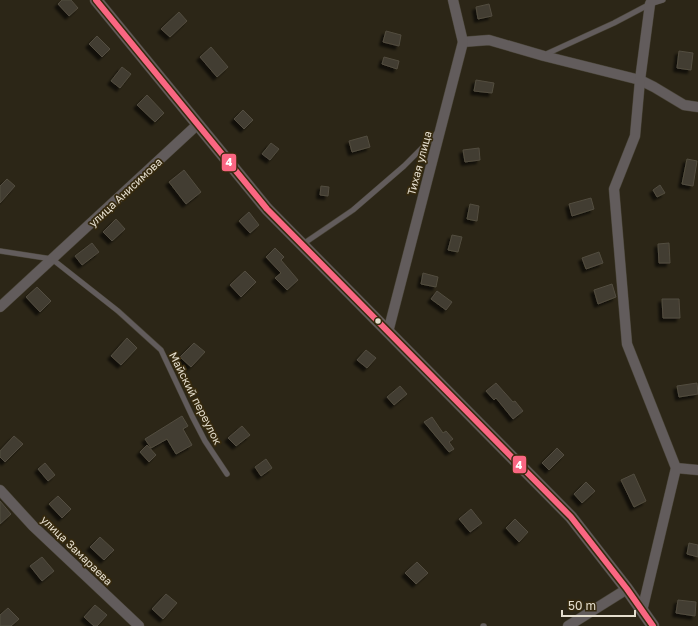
<svg xmlns="http://www.w3.org/2000/svg" width="698" height="626" font-family="'Golos Text',sans-serif">
<style>
.building{fill:#433c30;stroke:#524d40;filter:url(#shadow)}
.lines{fill:none;stroke-linecap:round;stroke-linejoin:round}
.service-casing{stroke:#484336;stroke-width:6}
.minor-casing{stroke:#484336;stroke-width:11}
.tertiary-casing{stroke:#484336;stroke-width:13}
.service{stroke:#625c5c;stroke-width:5}
.minor{stroke:#625c5c;stroke-width:10}
.tertiary{stroke:#625c5c;stroke-width:12}
.bus-1-casing{stroke:#35290e;stroke-width:9}
.bus-1{stroke:#fa6682;stroke-width:6}
.bus-dot{fill:#e5dece;stroke:#35290e;stroke-width:1.5}
.labels{text-anchor:middle;dominant-baseline:central;stroke-width:3.5;stroke-linejoin:round;paint-order:stroke}
.street-label{font-size:11px;fill:#e5dece;stroke:#35290e}
.line-badge{stroke:#35290e;stroke-width:1.5}
.badge-label{font-size:11px;text-anchor:middle;font-weight:bold;fill:#fff}
</style>
<defs>
<filter id="shadow"><feDropShadow dx="-3.5" dy="3.5" stdDeviation="1" flood-color="#0009"/></filter>
</defs>
<rect width="100%" height="100%" fill="#2c2617"/>
<g class="building">
<path d="M62,0H71L78,8L69,16L58,4Z"/>
<path d="M489,4L492,16L478,19L476,7Z"/>
<path d="M179,12L187,21L170,37L161,29Z"/>
<path d="M386,31L401,35L399,46L383,42Z"/>
<path d="M97,36L110,49L102,57L89,44Z"/>
<path d="M211,47L228,67L217,77L200,57Z"/>
<path d="M679,51L693,53L691,70L677,68Z"/>
<path d="M384,57L399,61L397,69L382,64Z"/>
<path d="M122,67L131,74L120,88L111,81Z"/>
<path d="M476,80L494,83L492,93L474,91Z"/>
<path d="M147,95L164,113L155,122L137,105Z"/>
<path d="M243,110L253,120L244,129L234,119Z"/>
<path d="M367,136L370,147L352,152L349,141Z"/>
<path d="M271,143L279,149L270,160L262,154Z"/>
<path d="M479,148L480,160L465,162L463,150Z"/>
<path d="M687,159L697,161L693,186L682,184Z"/>
<path d="M184,170L201,192L186,204L169,182Z"/>
<path d="M7,179L15,186L0,203V186Z"/>
<path d="M660,185L665,193L657,197L653,190Z"/>
<path d="M321,186L329,187L328,196L320,195Z"/>
<path d="M591,198L594,209L572,216L569,204Z"/>
<path d="M470,204L479,206L477,221L467,219Z"/>
<path d="M249,212L259,225L250,233L239,221Z"/>
<path d="M116,219L125,229L112,241L103,232Z"/>
<path d="M452,235L462,237L458,252L448,250Z"/>
<path d="M92,243L99,252L82,265L75,256Z"/>
<path d="M669,243L670,263H659L658,244Z"/>
<path d="M275,248L284,257L281,260L298,280L287,290L275,278L281,273L266,257Z"/>
<path d="M599,252L603,263L586,269L582,258Z"/>
<path d="M245,271L256,282L241,297L230,285Z"/>
<path d="M423,273L438,277L436,287L421,284Z"/>
<path d="M612,284L616,297L598,304L594,290Z"/>
<path d="M37,287L51,301L40,312L26,297Z"/>
<path d="M437,291L452,302L446,310L431,299Z"/>
<path d="M662,299H679L680,318H663Z"/>
<path d="M127,338L137,348L121,365L111,356Z"/>
<path d="M194,343L205,352L191,367L180,357Z"/>
<path d="M366,350L376,358L367,368L357,360Z"/>
<path d="M496,383L513,402L515,401L523,411L513,419L496,398L494,400L486,391Z"/>
<path d="M697,383L698,394L679,397L677,386Z"/>
<path d="M400,386L407,394L394,405L387,397Z"/>
<path d="M182,416L188,426L183,429L192,445L176,454L167,439L151,448L145,439Z"/>
<path d="M432,417L443,433L446,431L453,439L449,442L454,449L449,452L424,422Z"/>
<path d="M242,426L250,435L236,446L228,438Z"/>
<path d="M14,436L23,444L5,462L0,457V451Z"/>
<path d="M147,445L156,455L149,462L140,452Z"/>
<path d="M557,448L564,455L549,470L542,463Z"/>
<path d="M266,459L272,468L261,476L255,467Z"/>
<path d="M45,463L55,475L48,481L38,469Z"/>
<path d="M634,474L646,501L634,507L621,480Z"/>
<path d="M586,482L595,491L582,503L574,494Z"/>
<path d="M58,496L71,509L62,518L49,504Z"/>
<path d="M0,501L11,514L0,524Z"/>
<path d="M471,509L482,523L470,532L459,519Z"/>
<path d="M515,519L528,532L519,542L506,528Z"/>
<path d="M100,537L114,550L104,560L90,547Z"/>
<path d="M689,543L698,545V557L687,554Z"/>
<path d="M42,557L54,571L42,581L30,566Z"/>
<path d="M417,562L428,573L416,584L405,573Z"/>
<path d="M166,594L177,603L163,619L152,609Z"/>
<path d="M678,600L696,602L695,616L676,613Z"/>
<path d="M95,605L107,615L97,626H94L84,617Z"/>
<path d="M8,608L19,619L11,626H0V615Z"/>
</g>
<g class="lines">
<g class="service-casing">
<g id="service">
<path d="M544,55L614,23L650,4L663,0"/>
<path d="M303,244L353,210L404,166L437,133"/>
<path d="M0,251L52,259L118,311L161,350L192,416L205,441L227,474"/>
<path d="M483,626H484"/>
</g>
</g>
<g class="minor-casing">
<g id="minor">
<path d="M463,42L489,40L544,56L640,80L654,87L684,105L698,107"/>
<path d="M0,307L198,124"/>
<path d="M388,332L463,42L453,0"/>
<path d="M676,468L698,470"/>
<path d="M0,490L33,526L139,626"/>
<path d="M642,611L676,468L627,344L614,189L635,136L640,80L650,4L652,0"/>
<path d="M568,626L627,589"/>
</g>
</g>
<g class="tertiary-casing">
<path id="tertiary" d="M96,0L267,209L571,517L627,589L653,626"/>
</g>
<use href="#service" class="service"/>
<use href="#minor" class="minor"/>
<use href="#tertiary" class="tertiary"/>
<g class="bus-1-casing">
<path id="bus-1" d="M96,0L267,209L571,517L627,589L653,626"/>
</g>
<use href="#bus-1" class="bus-1"/>
</g>
<circle class="bus-dot" cx="378" cy="321" r="3.5"/>
<g class="labels">
<g class="street-label">
<text transform="translate(419 163) rotate(-75)">Тихая улица</text>
<text transform="translate(125 192) rotate(-43)">улица Анисимова</text>
<text transform="translate(196 398) rotate(63)">Майский переулок</text>
<text transform="translate(77 550) rotate(44)">улица Замараева</text>
</g>
</g>
<g class="line-badge">
<rect x="221" y="153" width="16" height="19" rx="4" fill="#fa6682"/>
<rect x="512" y="455" width="15" height="19" rx="4" fill="#fa6682"/>
</g>
<g class="badge-label">
<text x="229" y="166">4</text>
<text x="519" y="469">4</text>
</g>
<path d="M562 610v6h73v-6" fill="none" stroke="#e5dece" stroke-width="2"/>
<text x="568" y="610" font-size="12" fill="#e5dece" stroke="#35290e" stroke-width="3" paint-order="stroke">50 m</text>
</svg>
